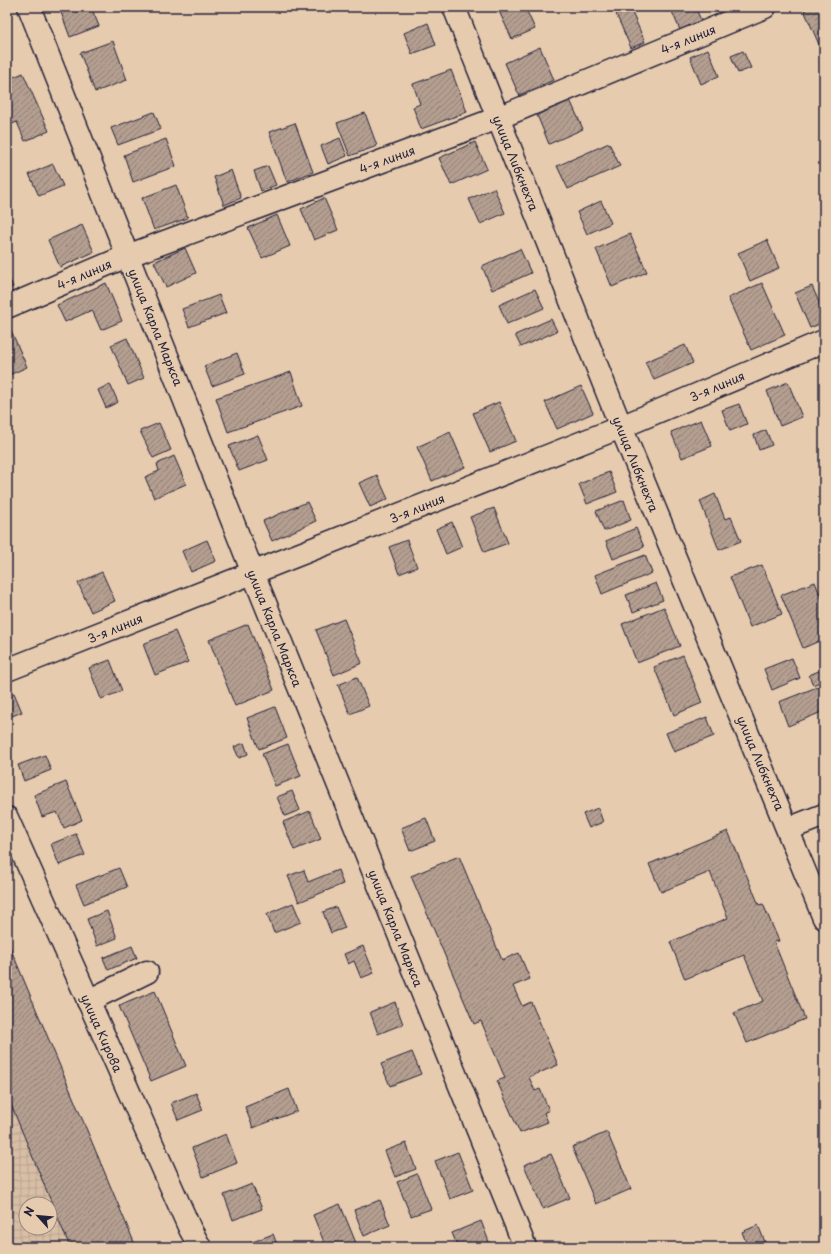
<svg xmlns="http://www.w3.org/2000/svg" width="831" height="1254" font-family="'Playpen Sans',sans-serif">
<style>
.industrial{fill:url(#industrial-grid);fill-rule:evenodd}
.building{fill:url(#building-hatch);stroke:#22223b}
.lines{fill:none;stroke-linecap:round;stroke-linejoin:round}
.minor-casing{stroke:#22223b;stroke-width:25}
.minor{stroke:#e7cbae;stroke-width:22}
.labels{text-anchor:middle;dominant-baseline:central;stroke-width:3;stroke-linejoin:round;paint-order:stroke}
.street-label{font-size:12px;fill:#22223b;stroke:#e7cbae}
</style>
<defs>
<pattern id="industrial-grid" width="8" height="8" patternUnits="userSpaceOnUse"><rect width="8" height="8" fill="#d8bea5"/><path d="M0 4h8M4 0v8" fill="none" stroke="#b9a38f"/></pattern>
<pattern id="building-hatch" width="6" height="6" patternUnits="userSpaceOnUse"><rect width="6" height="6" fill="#b49e90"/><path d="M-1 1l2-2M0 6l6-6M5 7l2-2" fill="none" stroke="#928077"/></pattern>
</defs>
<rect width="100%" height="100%" fill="#e7cbae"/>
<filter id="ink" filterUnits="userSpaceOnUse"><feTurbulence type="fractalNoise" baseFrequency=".025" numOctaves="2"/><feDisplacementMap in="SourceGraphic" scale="8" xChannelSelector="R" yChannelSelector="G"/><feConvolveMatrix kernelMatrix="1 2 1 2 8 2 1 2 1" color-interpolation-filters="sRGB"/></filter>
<g filter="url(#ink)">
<path class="industrial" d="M7,940L136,1247H7ZM26,1204H50V1228H26Z"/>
<g class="building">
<path d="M59,7H91L99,26L70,37Z"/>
<path d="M497,7H525L535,29L512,39Z"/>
<path d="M670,7H695L701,20L680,30Z"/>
<path d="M811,7H824V56L804,10Z"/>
<path d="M630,8L645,42L631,48L616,14Z"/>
<path d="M428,23L436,45L412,54L404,33Z"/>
<path d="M113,41L127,80L95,92L80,53Z"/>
<path d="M540,47L554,80L519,95L505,63Z"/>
<path d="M708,49L719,76L701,84L690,57Z"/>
<path d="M743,51L751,68L738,73L731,56Z"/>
<path d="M451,70L467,112L421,129L413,107L420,104L413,84Z"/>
<path d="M23,73L49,131L25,141L17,122L7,126V80Z"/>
<path d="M570,100L583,129L549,144L537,115Z"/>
<path d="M154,112L161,129L118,145L111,128Z"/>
<path d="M365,113L377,146L350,156L337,123Z"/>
<path d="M295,123L313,172L287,182L269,132Z"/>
<path d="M340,138L347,156L328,164L321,146Z"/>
<path d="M166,139L176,166L133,182L124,155Z"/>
<path d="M475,142L487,169L451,185L439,158Z"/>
<path d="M609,143L620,166L568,189L557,166Z"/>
<path d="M53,164L63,186L39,196L29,174Z"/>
<path d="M268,166L276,185L261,191L254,171Z"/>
<path d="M231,170L241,198L224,205L214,177Z"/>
<path d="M176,185L188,218L154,230L142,198Z"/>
<path d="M494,188L505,213L480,224L469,199Z"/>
<path d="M324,198L338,230L314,240L301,209Z"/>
<path d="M601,201L611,223L587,234L577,212Z"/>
<path d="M277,215L290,246L262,258L248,228Z"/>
<path d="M82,225L94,252L60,267L48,240Z"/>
<path d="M630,234L647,272L612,287L596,249Z"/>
<path d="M767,240L779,268L750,281L738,253Z"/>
<path d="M185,248L196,273L166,287L154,262Z"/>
<path d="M520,249L531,273L492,290L482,266Z"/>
<path d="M7,273L13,287L7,290Z"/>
<path d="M106,283L122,321L101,330L92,310L65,322L57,305Z"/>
<path d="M762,283L785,335L751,350L728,298Z"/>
<path d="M812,286L824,314V322L810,328L795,293Z"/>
<path d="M535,289L544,308L507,324L499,305Z"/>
<path d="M219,295L226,313L189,327L182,309Z"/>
<path d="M551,319L557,331L521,347L515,335Z"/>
<path d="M10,328L27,367L7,376V329Z"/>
<path d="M127,338L144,378L128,385L111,345Z"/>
<path d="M685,345L693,363L654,380L645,362Z"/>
<path d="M237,353L245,374L212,386L204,366Z"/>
<path d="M291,372L302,406L228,432L216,398Z"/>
<path d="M788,382L802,417L780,426L767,391Z"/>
<path d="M110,384L118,402L106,408L98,390Z"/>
<path d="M581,386L593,413L557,429L545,402Z"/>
<path d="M499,402L516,441L490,452L473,413Z"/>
<path d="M739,404L747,424L730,431L722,410Z"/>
<path d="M701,420L712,446L682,458L671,432Z"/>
<path d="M159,423L171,450L153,458L140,431Z"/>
<path d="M766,430L772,445L759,450L754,435Z"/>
<path d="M450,432L465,467L432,481L417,447Z"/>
<path d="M258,435L268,460L239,471L229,446Z"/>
<path d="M174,456L186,484L154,498L145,477L159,471L157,464Z"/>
<path d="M609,472L617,492L587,504L579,484Z"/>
<path d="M377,475L388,499L370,507L359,483Z"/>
<path d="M715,494L725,519L731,517L741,541L719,550L700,501Z"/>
<path d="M624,500L631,520L604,531L596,511Z"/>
<path d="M307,502L316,521L272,541L263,521Z"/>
<path d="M494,508L508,543L484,552L470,517Z"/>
<path d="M452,522L462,547L446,554L436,529Z"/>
<path d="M636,528L644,547L613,559L606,541Z"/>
<path d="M207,540L216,561L191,572L182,551Z"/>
<path d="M407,540L417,567L399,574L389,547Z"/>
<path d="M645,555L652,573L602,594L595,575Z"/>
<path d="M762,565L782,614L750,627L730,577Z"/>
<path d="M102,572L115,601L91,612L78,583Z"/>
<path d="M815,582L824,605V639L803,648L781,595Z"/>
<path d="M656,583L663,600L633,612L626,595Z"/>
<path d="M664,607L680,646L637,663L622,624Z"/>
<path d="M344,619L362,663L334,675L316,630Z"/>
<path d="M248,624L274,690L235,706L209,640Z"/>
<path d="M175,631L188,662L155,675L143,644Z"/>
<path d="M683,655L702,703L674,715L654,667Z"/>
<path d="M792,658L800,678L772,690L764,669Z"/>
<path d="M110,660L122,691L101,699L89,668Z"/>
<path d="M824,669V680L813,685L809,675Z"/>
<path d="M357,677L369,706L350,714L338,685Z"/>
<path d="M822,685L824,690V711L788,726L779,702Z"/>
<path d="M14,693L22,712L7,718V696Z"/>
<path d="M275,707L287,738L259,749L247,718Z"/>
<path d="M707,717L714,736L674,752L666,733Z"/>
<path d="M244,743L248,754L239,758L234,747Z"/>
<path d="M288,744L301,776L275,786L262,754Z"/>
<path d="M45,755L51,770L24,781L18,765Z"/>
<path d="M66,782L82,820L64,828L57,812L42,817L34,795Z"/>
<path d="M292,791L300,810L285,816L277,797Z"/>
<path d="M598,808L603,822L589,828L583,814Z"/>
<path d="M310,811L321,839L294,850L283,822Z"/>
<path d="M426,818L435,841L410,851L401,828Z"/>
<path d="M728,831L759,905L763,904L779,941L774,942L805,1019L747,1043L734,1013L763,1001L744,955L685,979L670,942L728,918L710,872L661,892L649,864Z"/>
<path d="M76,834L85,855L59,865L51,844Z"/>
<path d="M459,856L502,960L519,953L530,979L513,986L522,1006L531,1002L558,1065L529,1077L535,1091L540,1089L549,1110L544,1113L548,1122L520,1133L497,1081L505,1078L481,1021L474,1024L411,876Z"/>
<path d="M119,868L127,887L84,904L76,885Z"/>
<path d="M304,870L308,882L338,870L343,884L299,902L288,876Z"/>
<path d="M293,903L301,922L274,933L267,914Z"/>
<path d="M336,907L345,928L331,933L323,912Z"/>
<path d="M107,911L117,938L97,946L87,919Z"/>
<path d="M7,940L136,1247H70L7,1095Z"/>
<path d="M132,946L137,958L108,970L103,958Z"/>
<path d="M363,946L374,973L361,978L354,961L348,964L344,954Z"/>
<path d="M155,991L186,1066L151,1081L119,1006Z"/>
<path d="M395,1002L403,1024L378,1034L370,1012Z"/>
<path d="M412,1052L421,1074L390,1086L381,1064Z"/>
<path d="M289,1089L297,1111L253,1128L245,1107Z"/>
<path d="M196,1093L203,1110L178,1120L171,1103Z"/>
<path d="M607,1132L631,1189L596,1204L572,1147Z"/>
<path d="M226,1134L237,1163L203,1177L192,1148Z"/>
<path d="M406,1143L416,1169L395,1177L385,1151Z"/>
<path d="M458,1152L473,1190L450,1199L435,1161Z"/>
<path d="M551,1154L570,1198L543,1209L524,1165Z"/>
<path d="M417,1174L431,1209L411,1216L397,1182Z"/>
<path d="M252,1184L262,1209L233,1220L224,1195Z"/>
<path d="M380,1200L390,1225L364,1236L354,1210Z"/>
<path d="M340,1204L356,1243L345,1247H326L313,1215Z"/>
<path d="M481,1221L491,1247H458L452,1233Z"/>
<path d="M758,1225L767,1247H748L742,1232Z"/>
<path d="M273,1234L278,1247H251L250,1243Z"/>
</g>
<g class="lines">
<g class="minor-casing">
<g id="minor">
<path d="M29,7L253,573L525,1247"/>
<path d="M454,7L621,427L824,918"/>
<path d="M7,307L127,256L498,118L765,7"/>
<path d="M7,670L621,427L824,341"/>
<path d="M7,818L190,1229L200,1247"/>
<path d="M788,829L824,815"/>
<path d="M88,1001L147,972"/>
</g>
</g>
<use href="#minor" class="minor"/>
</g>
</g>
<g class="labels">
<g class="street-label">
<text transform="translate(688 39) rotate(-22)">4-я линия</text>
<text transform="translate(387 159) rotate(-20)">4-я линия</text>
<text transform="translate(516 163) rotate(68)">улица Либкнехта</text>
<text transform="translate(84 274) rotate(-23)">4-я линия</text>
<text transform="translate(156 327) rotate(68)">улица Карла Маркса</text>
<text transform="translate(717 386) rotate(-23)">3-я линия</text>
<text transform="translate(636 464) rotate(68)">улица Либкнехта</text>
<text transform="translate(417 508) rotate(-22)">3-я линия</text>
<text transform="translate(115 628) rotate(-22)">3-я линия</text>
<text transform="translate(275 628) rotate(68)">улица Карла Маркса</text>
<text transform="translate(761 763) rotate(67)">улица Либкнехта</text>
<text transform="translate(396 928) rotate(68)">улица Карла Маркса</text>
<text transform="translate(102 1033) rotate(66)">улица Кирова</text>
</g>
</g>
<rect width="831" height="1254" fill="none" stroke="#e7cbae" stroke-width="24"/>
<rect x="12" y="12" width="807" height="1230" fill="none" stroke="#22223b" stroke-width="1.5" filter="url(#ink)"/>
<g transform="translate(38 1216) rotate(297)"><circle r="19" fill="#e7cbae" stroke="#988780"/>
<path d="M0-3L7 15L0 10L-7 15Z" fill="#22223b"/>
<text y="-6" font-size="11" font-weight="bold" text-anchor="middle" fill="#22223b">N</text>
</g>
</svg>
